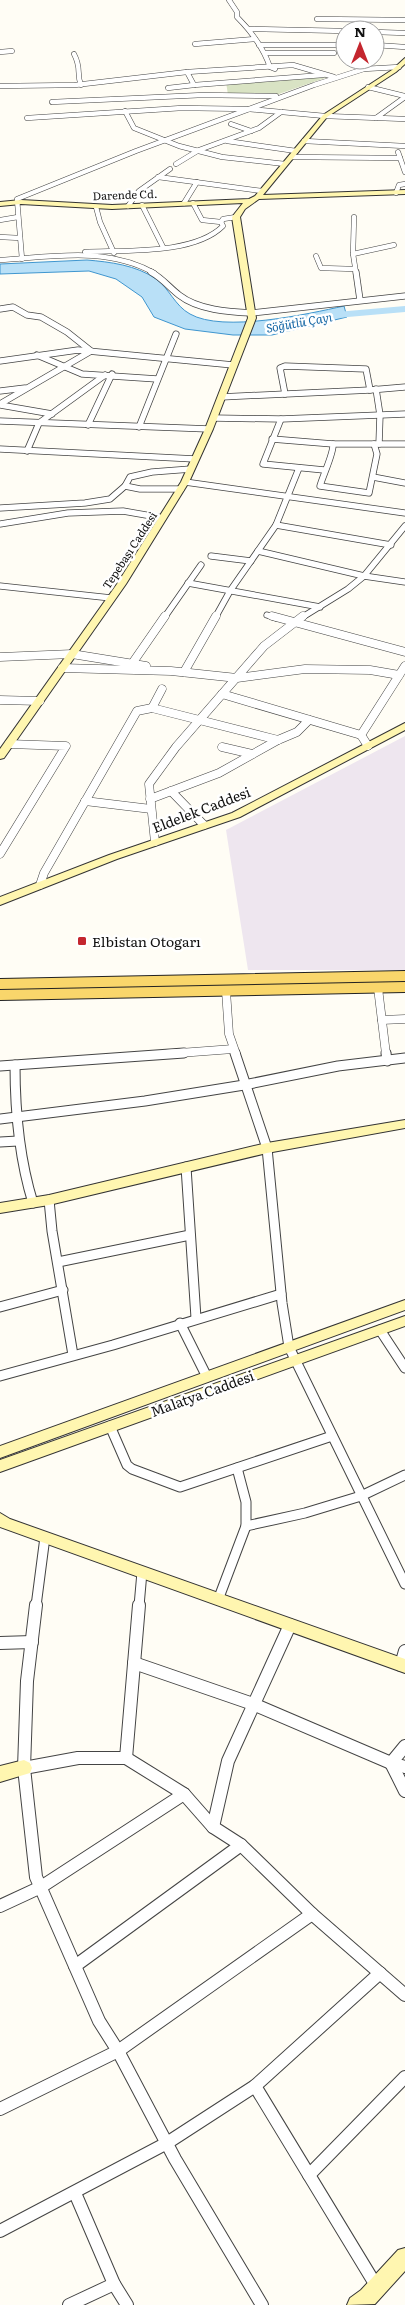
<svg xmlns="http://www.w3.org/2000/svg" width="405" height="2305" font-family="Literata,serif">
<style>
.industrial{fill:#eee6ef}
.cemetery{fill:#d9e3c4}
.water{fill:#b9e0f7;stroke:#3f96cf}
.lines{fill:none;stroke-linecap:round;stroke-linejoin:round}
.river{fill:#b9e0f7;fill-rule:evenodd}
.street-far4-casing{stroke:#444;stroke-width:5.5}
.street-far3-casing{stroke:#444;stroke-width:7}
.street-far2-casing{stroke:#444;stroke-width:9}
.street-far1-casing{stroke:#444;stroke-width:11}
.street-casing{stroke:#444;stroke-width:14}
.secondary-casing{stroke:#333;stroke-width:2}
.primary-casing{stroke:#222;stroke-width:2}
.street-far4{stroke:#fff;stroke-width:4.5}
.street-far3{stroke:#fff;stroke-width:5.5}
.street-far2{stroke:#fff;stroke-width:8}
.street-far1{stroke:#fff;stroke-width:9}
.street{stroke:#fff;stroke-width:12}
.secondary{fill:#fff6b0;fill-rule:evenodd}
.primary{fill:#f9d66b;fill-rule:evenodd}
.poi-dot{fill:#c4262e;stroke:#fff;stroke-width:2}
.labels{text-anchor:middle;dominant-baseline:central;stroke-width:5;stroke-linejoin:round;paint-order:stroke}
.far-street-label{font-size:11px;fill:#111;stroke:#fff}
.far-water-label{font-size:12px;font-style:italic;fill:#1768a6;stroke:#fff}
.street-label{font-size:14px;fill:#111;stroke:#fff}
.poi-label{font-size:14px;fill:#111;stroke:#fff;text-anchor:start}
</style>
<rect width="100%" height="100%" fill="#fffdf5"/>
<path class="industrial" d="M405,736V970H248L226,830Z"/>
<path class="cemetery" d="M328,77L276,95H228L226,82Z"/>
<path class="water" d="M87,260C110,262 136,265 156,279C169,288 175,306 190,314C223,333 308,314 344,306L347,317L272,335H233L185,329L154,317L142,297L116,279L89,271L0,274V264Z"/>
<g class="lines">
<path class="river" d="M405,306V312L325,319L320,316L325,313Z"/>
<g class="street-far4-casing">
<g id="street-far4">
<path d="M229,0L237,12V17C252,32 263,47 270,67L275,69"/>
<path d="M317,19L405,20"/>
<path d="M249,29L345,31"/>
<path d="M375,32L405,33"/>
<path d="M195,44L255,39"/>
<path d="M259,45H345"/>
<path d="M375,45L405,47"/>
<path d="M0,52L12,51"/>
<path d="M265,53H334"/>
<path d="M74,54C82,69 76,73 81,85"/>
<path d="M187,72L194,85L323,75"/>
<path d="M0,86L75,85L187,72L293,65L334,77"/>
<path d="M368,87L405,96"/>
<path d="M168,88L194,85"/>
<path d="M52,102L203,95L276,96"/>
<path d="M125,111L134,128L179,146L222,157L285,164"/>
<path d="M27,118L182,108L248,109L325,116L405,119"/>
<path d="M376,118L405,97"/>
<path d="M231,124L251,131"/>
<path d="M227,141L296,151"/>
<path d="M304,141L405,146"/>
<path d="M398,152L405,172"/>
<path d="M291,157L400,158"/>
<path d="M176,164L199,150L259,128L281,112"/>
<path d="M158,177L262,191"/>
<path d="M396,193L399,185L405,184"/>
<path d="M184,203L197,182"/>
<path d="M193,203L202,220L221,222"/>
<path d="M142,205L163,247"/>
<path d="M128,206L139,191L170,169"/>
<path d="M96,207L100,222L114,253"/>
<path d="M354,217L353,254L356,273"/>
<path d="M0,220L18,217"/>
<path d="M0,237L20,238"/>
<path d="M85,252C124,250 194,255 223,226L221,222L223,219L236,217"/>
<path d="M353,254L394,245"/>
<path d="M316,256L321,268L354,269"/>
<path d="M22,259L17,199L136,151L314,85L364,69L399,67"/>
<path d="M0,260C51,257 107,246 154,273"/>
</g>
</g>
<g class="street-far3-casing">
<g id="street-far3">
<path d="M151,272C162,278 169,287 179,295C198,310 229,312 252,313L405,296"/>
<path d="M356,272L360,300"/>
<path d="M0,309L13,307L27,315L41,317L67,332L91,351L0,404"/>
<path d="M37,355L82,374L157,379"/>
<path d="M0,361L78,350L233,365"/>
<path d="M376,389L380,415L379,444H405"/>
<path d="M0,391L25,388"/>
<path d="M285,394L280,368L285,366L366,369L370,390L405,387"/>
<path d="M221,397L370,390"/>
<path d="M0,405L52,414"/>
<path d="M213,418L281,419L405,414"/>
<path d="M281,419L263,464L324,470"/>
<path d="M0,421L209,429"/>
<path d="M88,425L112,374"/>
<path d="M139,427L176,334"/>
<path d="M272,439L333,444H379"/>
<path d="M333,444C334,453 323,475 320,486L369,493L377,454L374,444"/>
<path d="M0,449L195,459"/>
<path d="M27,451L39,423L105,375"/>
<path d="M373,477L405,483"/>
<path d="M185,482L405,513"/>
<path d="M125,486L140,489H181"/>
<path d="M0,508L85,503L110,499L125,486L130,477L152,472L191,469"/>
<path d="M0,524L68,513L123,511L163,518"/>
<path d="M276,525L391,545"/>
<path d="M258,551L364,576L405,582"/>
<path d="M211,556L251,561"/>
<path d="M188,583L320,607"/>
<path d="M0,586L111,598"/>
<path d="M267,615L276,618"/>
<path d="M164,618L201,565"/>
<path d="M215,618L230,591L276,525L299,468"/>
<path d="M301,618L348,589L364,576L405,526"/>
</g>
</g>
<g class="street-far2-casing">
<g id="street-far2">
<path d="M272,616L405,652"/>
<path d="M0,657L72,654L146,666"/>
<path d="M62,668L171,671L237,678L305,669L370,670L399,675"/>
<path d="M129,668L165,616"/>
<path d="M184,672L216,616"/>
<path d="M222,694L361,735"/>
<path d="M0,700L40,701"/>
<path d="M152,708L162,689"/>
<path d="M368,746L361,735L405,666"/>
<path d="M222,747L252,754"/>
<path d="M171,791L204,825"/>
<path d="M150,799L219,773L278,740L297,732L309,720"/>
<path d="M85,801L151,809"/>
<path d="M155,842L149,784L176,747L264,646L303,616"/>
<path d="M0,854L66,746L9,744"/>
<path d="M40,885L44,873L137,711L152,708L278,740"/>
<path d="M378,988L386,1054"/>
<path d="M226,991L229,1034L236,1054"/>
<path d="M382,1020L405,1019"/>
<path d="M166,1054L233,1049"/>
</g>
</g>
<g class="street-far1-casing">
<g id="street-far1">
<path d="M235,1053L267,1148L282,1303L289,1347L405,1584"/>
<path d="M386,1053L387,1061"/>
<path d="M15,1065C15,1112 19,1158 33,1203"/>
<path d="M0,1066L184,1053"/>
<path d="M0,1119L145,1101L244,1085L338,1066L405,1058"/>
<path d="M0,1142L18,1141"/>
<path d="M186,1167L196,1318"/>
<path d="M49,1200L52,1231L73,1355"/>
<path d="M58,1262L190,1235"/>
<path d="M0,1307L63,1290"/>
<path d="M180,1323L207,1377"/>
<path d="M380,1330L405,1368"/>
<path d="M0,1376L113,1345L281,1294"/>
<path d="M110,1426L127,1465L132,1469L180,1487L332,1436"/>
<path d="M246,1526L305,1513L361,1496L405,1475"/>
<path d="M218,1600L246,1526V1502L237,1468"/>
<path d="M36,1606L45,1537"/>
<path d="M139,1606L142,1572"/>
</g>
</g>
<g class="street-casing">
<g id="street">
<path d="M36,1605L27,1681L24,1768L36,1877L99,2021L118,2051L175,2159L262,2305"/>
<path d="M0,1643L32,1642"/>
<path d="M134,1663L253,1704L391,1763L405,1767"/>
<path d="M401,1665L405,1651"/>
<path d="M405,1746L391,1763L405,1791"/>
<path d="M126,1758L139,1605"/>
<path d="M24,1768L78,1758H126L184,1794L213,1827L241,1845L312,1914L405,1995"/>
<path d="M213,1827L228,1761L290,1625"/>
<path d="M0,1906L41,1887L184,1794"/>
<path d="M75,1966L241,1845"/>
<path d="M255,2086L377,2287"/>
<path d="M0,2109L118,2051L312,1914"/>
<path d="M309,2175L405,2077"/>
<path d="M75,2193L114,2284L127,2305"/>
<path d="M0,2231L167,2143L255,2086L380,1973"/>
<path d="M69,2305L114,2284"/>
</g>
</g>
<g class="secondary-casing">
<g id="secondary">
<path d="M405,58V64L396,72L327,117L263,195L405,190V194L259,199L245,209L240,217L256,318L213,429L189,482L126,584L4,758L0,759V749L117,584L181,482L205,429L248,318L232,217L243,203L112,209L21,204L0,206V202L21,200L112,205L249,199L255,196L323,115L392,70Z"/>
<path d="M405,723V730L240,817L117,859L0,905V897L109,855L232,813Z"/>
<path d="M405,1120V1128L267,1153L49,1205L0,1213V1203L49,1195L267,1143Z"/>
<path d="M405,1300V1310L0,1458V1446Z"/>
<path d="M405,1316V1326L0,1472V1460Z"/>
<path d="M0,1513L10,1519L405,1659V1673L0,1527Z"/>
<path d="M24,1760L30,1763L32,1768L30,1773L0,1782V1766Z"/>
<path d="M405,2248V2271L375,2304L347,2305L350,2298L361,2290L398,2250Z"/>
</g>
</g>
<g class="primary-casing">
<g id="primary">
<path d="M405,971V981L0,989V979Z"/>
<path d="M405,982V992L0,1000V990Z"/>
</g>
</g>
<use href="#street-far4" class="street-far4"/>
<use href="#street-far3" class="street-far3"/>
<use href="#street-far2" class="street-far2"/>
<use href="#street-far1" class="street-far1"/>
<use href="#street" class="street"/>
<use href="#secondary" class="secondary"/>
<use href="#primary" class="primary"/>
</g>
<rect class="poi-dot" x="77" y="936" width="10" height="10" rx="2.5"/>
<g class="labels">
<g class="far-street-label">
<text transform="translate(125 194) rotate(-2)">Darende Cd.</text>
<text transform="translate(129 550) rotate(-57)">Tepebaşı Caddesi</text>
</g>
<g class="far-water-label">
<text transform="translate(299 322) rotate(-10)">Söğütlü Çayı</text>
</g>
<g class="street-label">
<text transform="translate(201 809) rotate(-21)">Eldelek Caddesi</text>
<text transform="translate(202 1393) rotate(-20)">Malatya Caddesi</text>
</g>
<g class="poi-label">
<text x="92" y="941">Elbistan Otogarı</text>
</g>
</g>
<g transform="translate(360 45)"><circle r="24" fill="#ffffff" stroke="#a0a0a0"/>
<path d="M0-4L9 19L0 12L-9 19Z" fill="#c4262e"/>
<text y="-8" font-size="14" font-weight="bold" text-anchor="middle" fill="#111111">N</text>
</g>
</svg>
